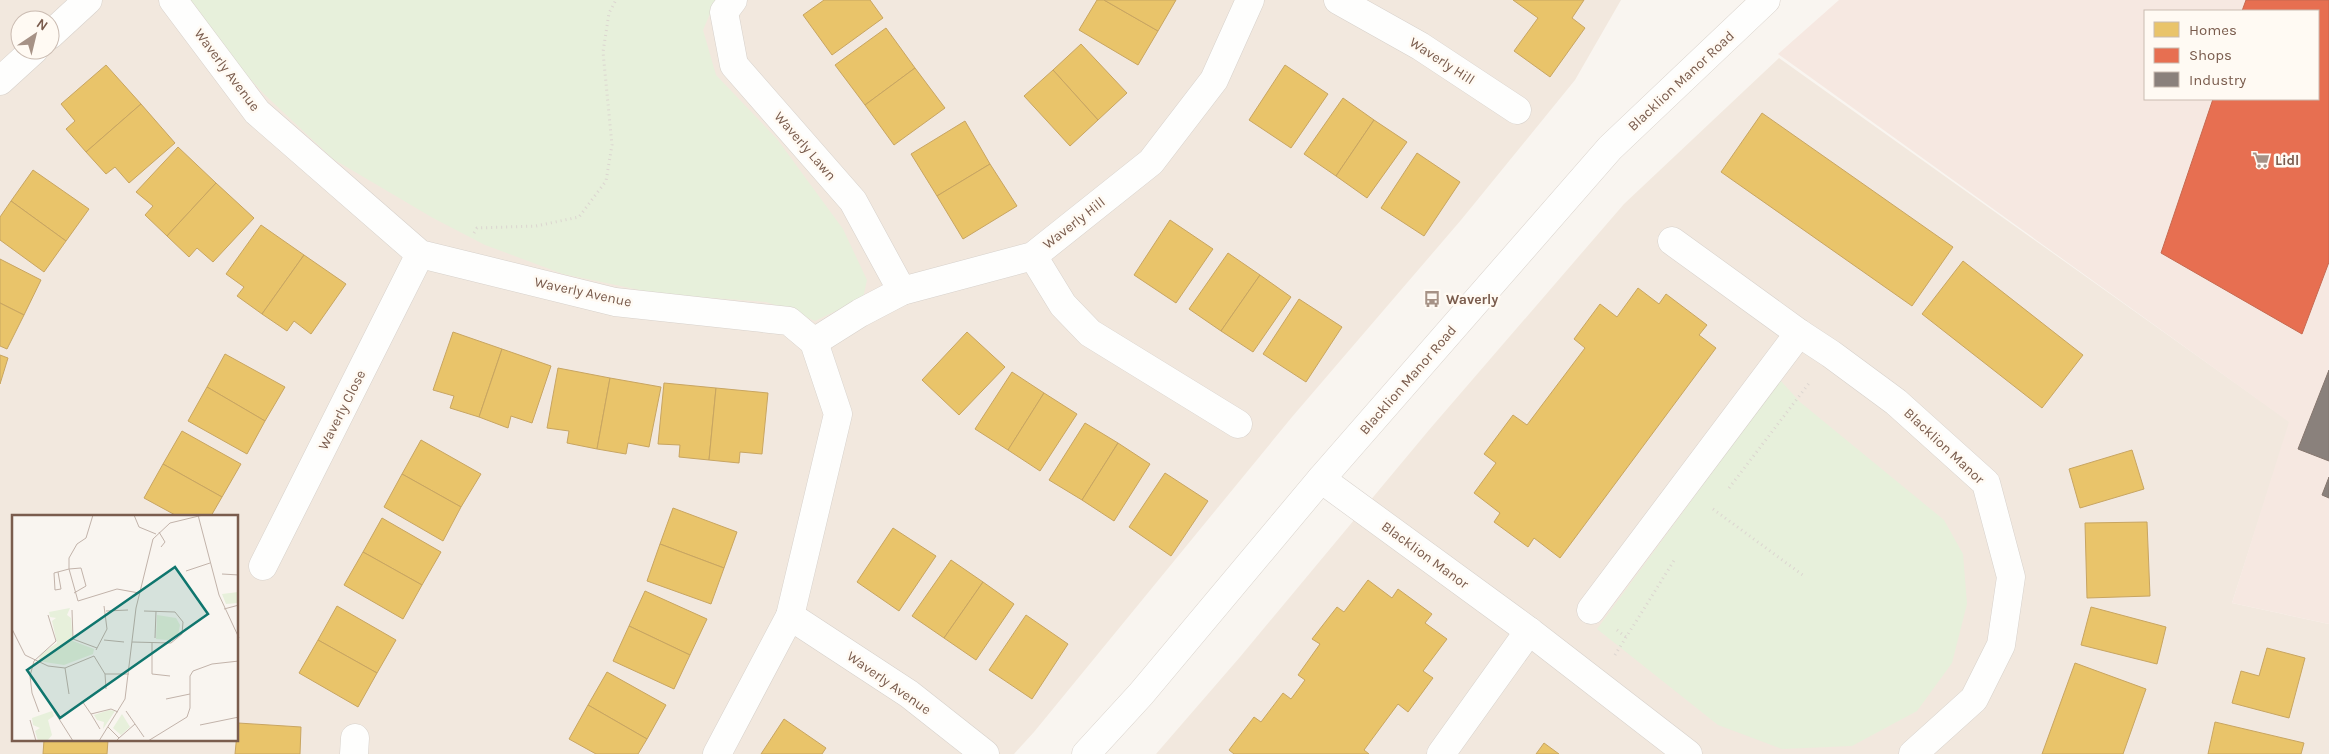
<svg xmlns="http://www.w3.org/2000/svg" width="2329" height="754" font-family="Karla,sans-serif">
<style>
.residential{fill:#f2e8de;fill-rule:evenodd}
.commercial{fill:#f6e8e1;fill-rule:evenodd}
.green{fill:#e7f0db}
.homes{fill:#e9c46a;stroke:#c8a561}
.shops{fill:#e76f51;stroke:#c66950}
.industry{fill:#8a817c;stroke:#85766e}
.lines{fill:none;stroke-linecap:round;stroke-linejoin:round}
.street-casing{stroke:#d7d1cb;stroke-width:29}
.secondary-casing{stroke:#d9d2cb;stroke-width:29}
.path{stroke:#dcd5d0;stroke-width:3;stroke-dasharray:1 4;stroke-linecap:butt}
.street{stroke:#fefefd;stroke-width:28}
.secondary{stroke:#fefefd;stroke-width:28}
.labels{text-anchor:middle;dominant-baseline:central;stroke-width:5;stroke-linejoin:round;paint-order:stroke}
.street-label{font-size:14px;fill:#7a5c4d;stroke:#fffaf3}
.poi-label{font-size:14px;font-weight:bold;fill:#7a5c4d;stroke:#fffaf3;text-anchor:start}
.inset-road{fill:none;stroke:#c2b3aa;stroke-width:1}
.view{fill:#0f766e;fill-opacity:0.15;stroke:#0f766e;stroke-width:2.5}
.inset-edge{fill:none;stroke:#7a5c4d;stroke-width:2.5}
</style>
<rect width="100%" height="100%" fill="#f9f5f0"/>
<g class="residential">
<path d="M0,0H1621L1575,80L1461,220L1292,417L1034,732L1014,754H0ZM20,20H50V50H20ZM14,516H238V740H14Z"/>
<path d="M1779,58L2290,422L2232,603L2329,624V754H1156L1240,657L1429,430L1624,204Z"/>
</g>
<path class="commercial" d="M1839,0H2329V624L2232,603L2289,422L1778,54ZM2145,11H2318V99H2145Z"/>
<g class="green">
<path d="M185,0H716L703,30L716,75L777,139L843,229L867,280L863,298L815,321L790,310L766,302L659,294L563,274L485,245L433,218L333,159L264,94L207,32Z"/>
<path d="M1780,380L1800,402L1944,520L1963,554L1967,604L1952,663L1917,711L1852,746L1782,749L1718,725L1597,629Z"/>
</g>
<g class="homes">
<path d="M824,0H870L883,18L832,55L803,15Z"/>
<path d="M1097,0H1104L1158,31L1138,65L1079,30Z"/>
<path d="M1104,0H1176L1158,31Z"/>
<path d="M1513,0H1584L1572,18L1585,28L1550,77L1514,51L1538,18Z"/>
<path d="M886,28L915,68L865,105L835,65Z"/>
<path d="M1081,44L1127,93L1098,120L1053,70Z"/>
<path d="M106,65L141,104L86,152L66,129L75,121L61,104Z"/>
<path d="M1285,65L1328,94L1291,148L1249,120Z"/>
<path d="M915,68L945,108L894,145L865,105Z"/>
<path d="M1053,70L1098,120L1070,146L1024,96Z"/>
<path d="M1343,98L1374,120L1336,176L1304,154Z"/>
<path d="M141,104L175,143L129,183L115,167L106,174L86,152Z"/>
<path d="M1762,113L1953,247L1912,306L1721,172Z"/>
<path d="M1374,120L1407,142L1367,198L1336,176Z"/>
<path d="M965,121L990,164L937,196L911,154Z"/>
<path d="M178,147L216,183L167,236L145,215L153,206L136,192Z"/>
<path d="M1417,153L1460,182L1424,236L1381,208Z"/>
<path d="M990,164L1017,206L963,239L937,196Z"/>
<path d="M33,170L89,209L66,241L11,201Z"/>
<path d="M216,183L254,218L213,262L197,248L189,257L167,236Z"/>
<path d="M11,201L66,241L44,272L0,240V217Z"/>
<path d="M1170,220L1213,249L1176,303L1134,275Z"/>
<path d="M261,225L304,255L262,314L237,296L244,287L226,274Z"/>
<path d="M1228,253L1260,275L1221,331L1189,309Z"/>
<path d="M304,255L346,284L311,334L294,321L287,331L262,314Z"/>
<path d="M0,259L41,280L24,315L0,303Z"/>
<path d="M1963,261L2083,355L2042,408L1922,314Z"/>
<path d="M1260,275L1291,297L1253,352L1221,331Z"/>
<path d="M1638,288L1659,304L1666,294L1707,325L1699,335L1716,348L1560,558L1534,538L1528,547L1494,522L1500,513L1474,493L1496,463L1484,454L1513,415L1527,425L1585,348L1574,339L1600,304L1617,317Z"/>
<path d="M1299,299L1342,327L1306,382L1263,354Z"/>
<path d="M0,303L24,315L7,349L0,346Z"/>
<path d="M453,332L502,349L479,417L450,408L454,396L433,390Z"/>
<path d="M967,332L1005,367L959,415L922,380Z"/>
<path d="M502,349L551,366L532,423L511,416L508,428L479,417Z"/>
<path d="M225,354L285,387L265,421L207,387Z"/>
<path d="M0,355L8,358L0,384Z"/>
<path d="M558,368L610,378L597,449L567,443L569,431L547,428Z"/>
<path d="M1012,372L1044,393L1008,450L975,429Z"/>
<path d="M610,378L661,387L649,447L628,443L626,454L597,449Z"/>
<path d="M664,383L716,388L709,460L679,457L680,445L658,444Z"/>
<path d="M207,387L265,421L247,454L188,421Z"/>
<path d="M716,388L768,393L762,454L740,452L739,463L709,460Z"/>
<path d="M1044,393L1077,414L1040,471L1008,450Z"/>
<path d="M1085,423L1118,443L1082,500L1049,480Z"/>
<path d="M182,431L241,464L222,497L163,464Z"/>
<path d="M421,440L481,474L461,507L402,474Z"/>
<path d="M1118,443L1150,464L1114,521L1082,500Z"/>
<path d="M2132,450L2144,489L2080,508L2069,469Z"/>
<path d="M163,464L222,497L211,516H177L144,498Z"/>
<path d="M1165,473L1208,501L1171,556L1129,527Z"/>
<path d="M402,474L461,507L443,541L384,507Z"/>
<path d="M673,508L737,532L724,568L660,544Z"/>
<path d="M382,518L441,552L422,585L363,552Z"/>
<path d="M2147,522L2150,596L2087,598L2085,523Z"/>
<path d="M893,528L936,556L899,611L857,582Z"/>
<path d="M660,544L724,568L711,604L647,581Z"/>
<path d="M363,552L422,585L403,619L344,585Z"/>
<path d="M951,560L983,582L944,638L912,616Z"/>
<path d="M1368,580L1392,598L1398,589L1432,614L1425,623L1447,639L1423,671L1433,678L1408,712L1398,704L1364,750L1369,754H1234L1229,750L1254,717L1261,722L1283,693L1291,699L1305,680L1298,675L1320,644L1312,639L1337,607L1344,612Z"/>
<path d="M983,582L1014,604L976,660L944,638Z"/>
<path d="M645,591L707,619L690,655L629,626Z"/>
<path d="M337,606L396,640L377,673L318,640Z"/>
<path d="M2091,607L2166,627L2157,664L2081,645Z"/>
<path d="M1026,615L1068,644L1032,699L989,670Z"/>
<path d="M629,626L690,655L674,689L613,661Z"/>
<path d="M318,640L377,673L358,707L299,673Z"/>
<path d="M2267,648L2305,658L2289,718L2232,703L2241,671L2259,676Z"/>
<path d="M2075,663L2146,689L2123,754H2042Z"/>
<path d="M607,672L666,705L647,739L588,705Z"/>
<path d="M588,705L647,739L638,754H596L569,739Z"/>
<path d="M784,719L826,748L822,754H761Z"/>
<path d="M2215,722L2304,743L2301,754H2208Z"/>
<path d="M238,723L301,727L300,754H235Z"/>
<path d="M44,740H108L107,754H43Z"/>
<path d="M1544,743L1559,754H1536Z"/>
</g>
<path class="shops" d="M2246,0H2329V262L2302,334L2161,253L2213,99H2318V11H2242Z"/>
<g class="industry">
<path d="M2329,370V461L2298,449Z"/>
<path d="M2329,477V498L2322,495Z"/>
</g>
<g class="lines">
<g class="street-casing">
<g id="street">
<path d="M173,0L257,112L420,254L615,302L789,321L814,342L838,414L790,616L717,754"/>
<path d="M733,0L724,12L734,65L853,201L902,291"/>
<path d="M1338,0L1420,46L1517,110"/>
<path d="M50,35L88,0"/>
<path d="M0,81L34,50"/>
<path d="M1672,241L1799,333L1831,354L1896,402L1986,483L2011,577L2001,645L1974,699L1913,754"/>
<path d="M1033,256L1063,305L1090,333L1238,424"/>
<path d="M814,342L860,313L902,291L1033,256L1151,162L1214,80L1250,0"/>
<path d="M1321,479L1529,631L1688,754"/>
<path d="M263,566L420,254"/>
<path d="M1591,610L1799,333"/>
<path d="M790,616L909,694L985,754"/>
<path d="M354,754L355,738"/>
<path d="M1441,754L1529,631"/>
</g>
</g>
<g class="secondary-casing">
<path id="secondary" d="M1086,754L1141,694L1321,479L1610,148L1766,0"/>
</g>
<g class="path">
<path d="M474,233L477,228L536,226L579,217L606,181L612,145L603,52L609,13L616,0"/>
<path d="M1729,488L1810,382"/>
<path d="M1713,509L1804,576"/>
<path d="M1617,630L1627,638"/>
<path d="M1615,655L1675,559"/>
</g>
<use href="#street" class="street"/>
<use href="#secondary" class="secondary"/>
</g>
<defs>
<g id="supermarket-bare" transform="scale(1.35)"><path d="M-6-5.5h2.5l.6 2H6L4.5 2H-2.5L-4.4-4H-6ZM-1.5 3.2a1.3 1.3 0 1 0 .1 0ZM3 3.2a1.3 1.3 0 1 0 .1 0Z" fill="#a69286" stroke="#fffaf3" stroke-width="2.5" paint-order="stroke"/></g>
<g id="bus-bare" transform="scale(1.35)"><path d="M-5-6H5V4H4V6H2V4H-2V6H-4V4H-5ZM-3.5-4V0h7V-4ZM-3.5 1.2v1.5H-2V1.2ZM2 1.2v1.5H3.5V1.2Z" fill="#a69286" stroke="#fffaf3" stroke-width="2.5" paint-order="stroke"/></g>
</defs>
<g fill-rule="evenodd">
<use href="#supermarket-bare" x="2261" y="160"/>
<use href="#bus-bare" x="1432" y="299"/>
</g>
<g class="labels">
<g class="street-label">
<text transform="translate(1442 61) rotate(33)">Waverly Hill</text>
<text transform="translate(227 70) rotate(53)">Waverly Avenue</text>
<text transform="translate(1681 81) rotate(-43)">Blacklion Manor Road</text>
<text transform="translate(805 146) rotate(49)">Waverly Lawn</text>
<text transform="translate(1074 223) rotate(-38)">Waverly Hill</text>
<text transform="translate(583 292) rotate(12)">Waverly Avenue</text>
<text transform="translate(1408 380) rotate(-49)">Blacklion Manor Road</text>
<text transform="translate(342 410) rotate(-63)">Waverly Close</text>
<text transform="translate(1944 446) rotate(43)">Blacklion Manor</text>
<text transform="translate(1425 555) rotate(36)">Blacklion Manor</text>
<text transform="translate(889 683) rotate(35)">Waverly Avenue</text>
</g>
<g class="poi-label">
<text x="2275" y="160">Lidl</text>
<text x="1446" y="299">Waverly</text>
</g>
</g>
<g transform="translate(12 515)">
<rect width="226" height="226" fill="#f9f5f0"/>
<path d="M226,77V88L214,89L210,79ZM58,93L55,100L59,103L61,126L82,134L81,139L52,150L26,146L29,139L45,128L40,106L44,103L38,102L37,97ZM145,100L164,103L168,110L166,120L156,125L144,124ZM97,195L103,196L91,214L92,207L85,205L82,200ZM40,196L42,201L36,205L40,220L35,226H26L23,216L28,213L21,210L20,203ZM110,199L118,212L109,220L101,213Z" fill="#e7f0db"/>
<path class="inset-road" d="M122,0L127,12L144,19M186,0L207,80L227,123M147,17L153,27L149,32M174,56L198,48M46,57L49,74L43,75L42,58L57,54L66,86L105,74L127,78M210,59L227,60M62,78L74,71L69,53L57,54V43L65,29L74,23L81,0M212,94L227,90M60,95L61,124L85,133M94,96L116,95M0,114L13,140L36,151L53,153L82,141L93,159L94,174M143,123L144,96M92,125L112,127M120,127L159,128L170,119L171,107L163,97L132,96M140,127V159L158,161M84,135L95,114L92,91M53,153L57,179M93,159H117M154,184L178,179M70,186L79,199L99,194L106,197M42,196L61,226M27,197L20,178L18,161L22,146L44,126L36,100M79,199L88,214M18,205L24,226M123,209L132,222M188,210L227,202M96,212L107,223L104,226M107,223L123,209L114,196M87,226L113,184L124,93L141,24L158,8L191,0M136,226L175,202L178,193V161L181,156L200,149L227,146"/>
<path class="view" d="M163,52L196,99L48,203L15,155Z"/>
<rect width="226" height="226" class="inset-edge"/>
</g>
<rect x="2144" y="10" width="175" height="90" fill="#fffaf3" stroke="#cabbb1"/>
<rect x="2154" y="22" width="25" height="15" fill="#e9c46a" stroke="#cabbb1"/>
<text x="2189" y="35" font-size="15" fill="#7a5c4d">Homes</text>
<rect x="2154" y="48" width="25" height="15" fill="#e76f51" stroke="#cabbb1"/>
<text x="2189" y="60" font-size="15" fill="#7a5c4d">Shops</text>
<rect x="2154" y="72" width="25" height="15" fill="#8a817c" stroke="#cabbb1"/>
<text x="2189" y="85" font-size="15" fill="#7a5c4d">Industry</text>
<g transform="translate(35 35) rotate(35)"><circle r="24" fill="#fffaf3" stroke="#cabbb1"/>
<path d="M0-4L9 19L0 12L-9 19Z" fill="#a69286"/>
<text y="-8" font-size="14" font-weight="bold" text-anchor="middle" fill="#7a5c4d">N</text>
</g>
</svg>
